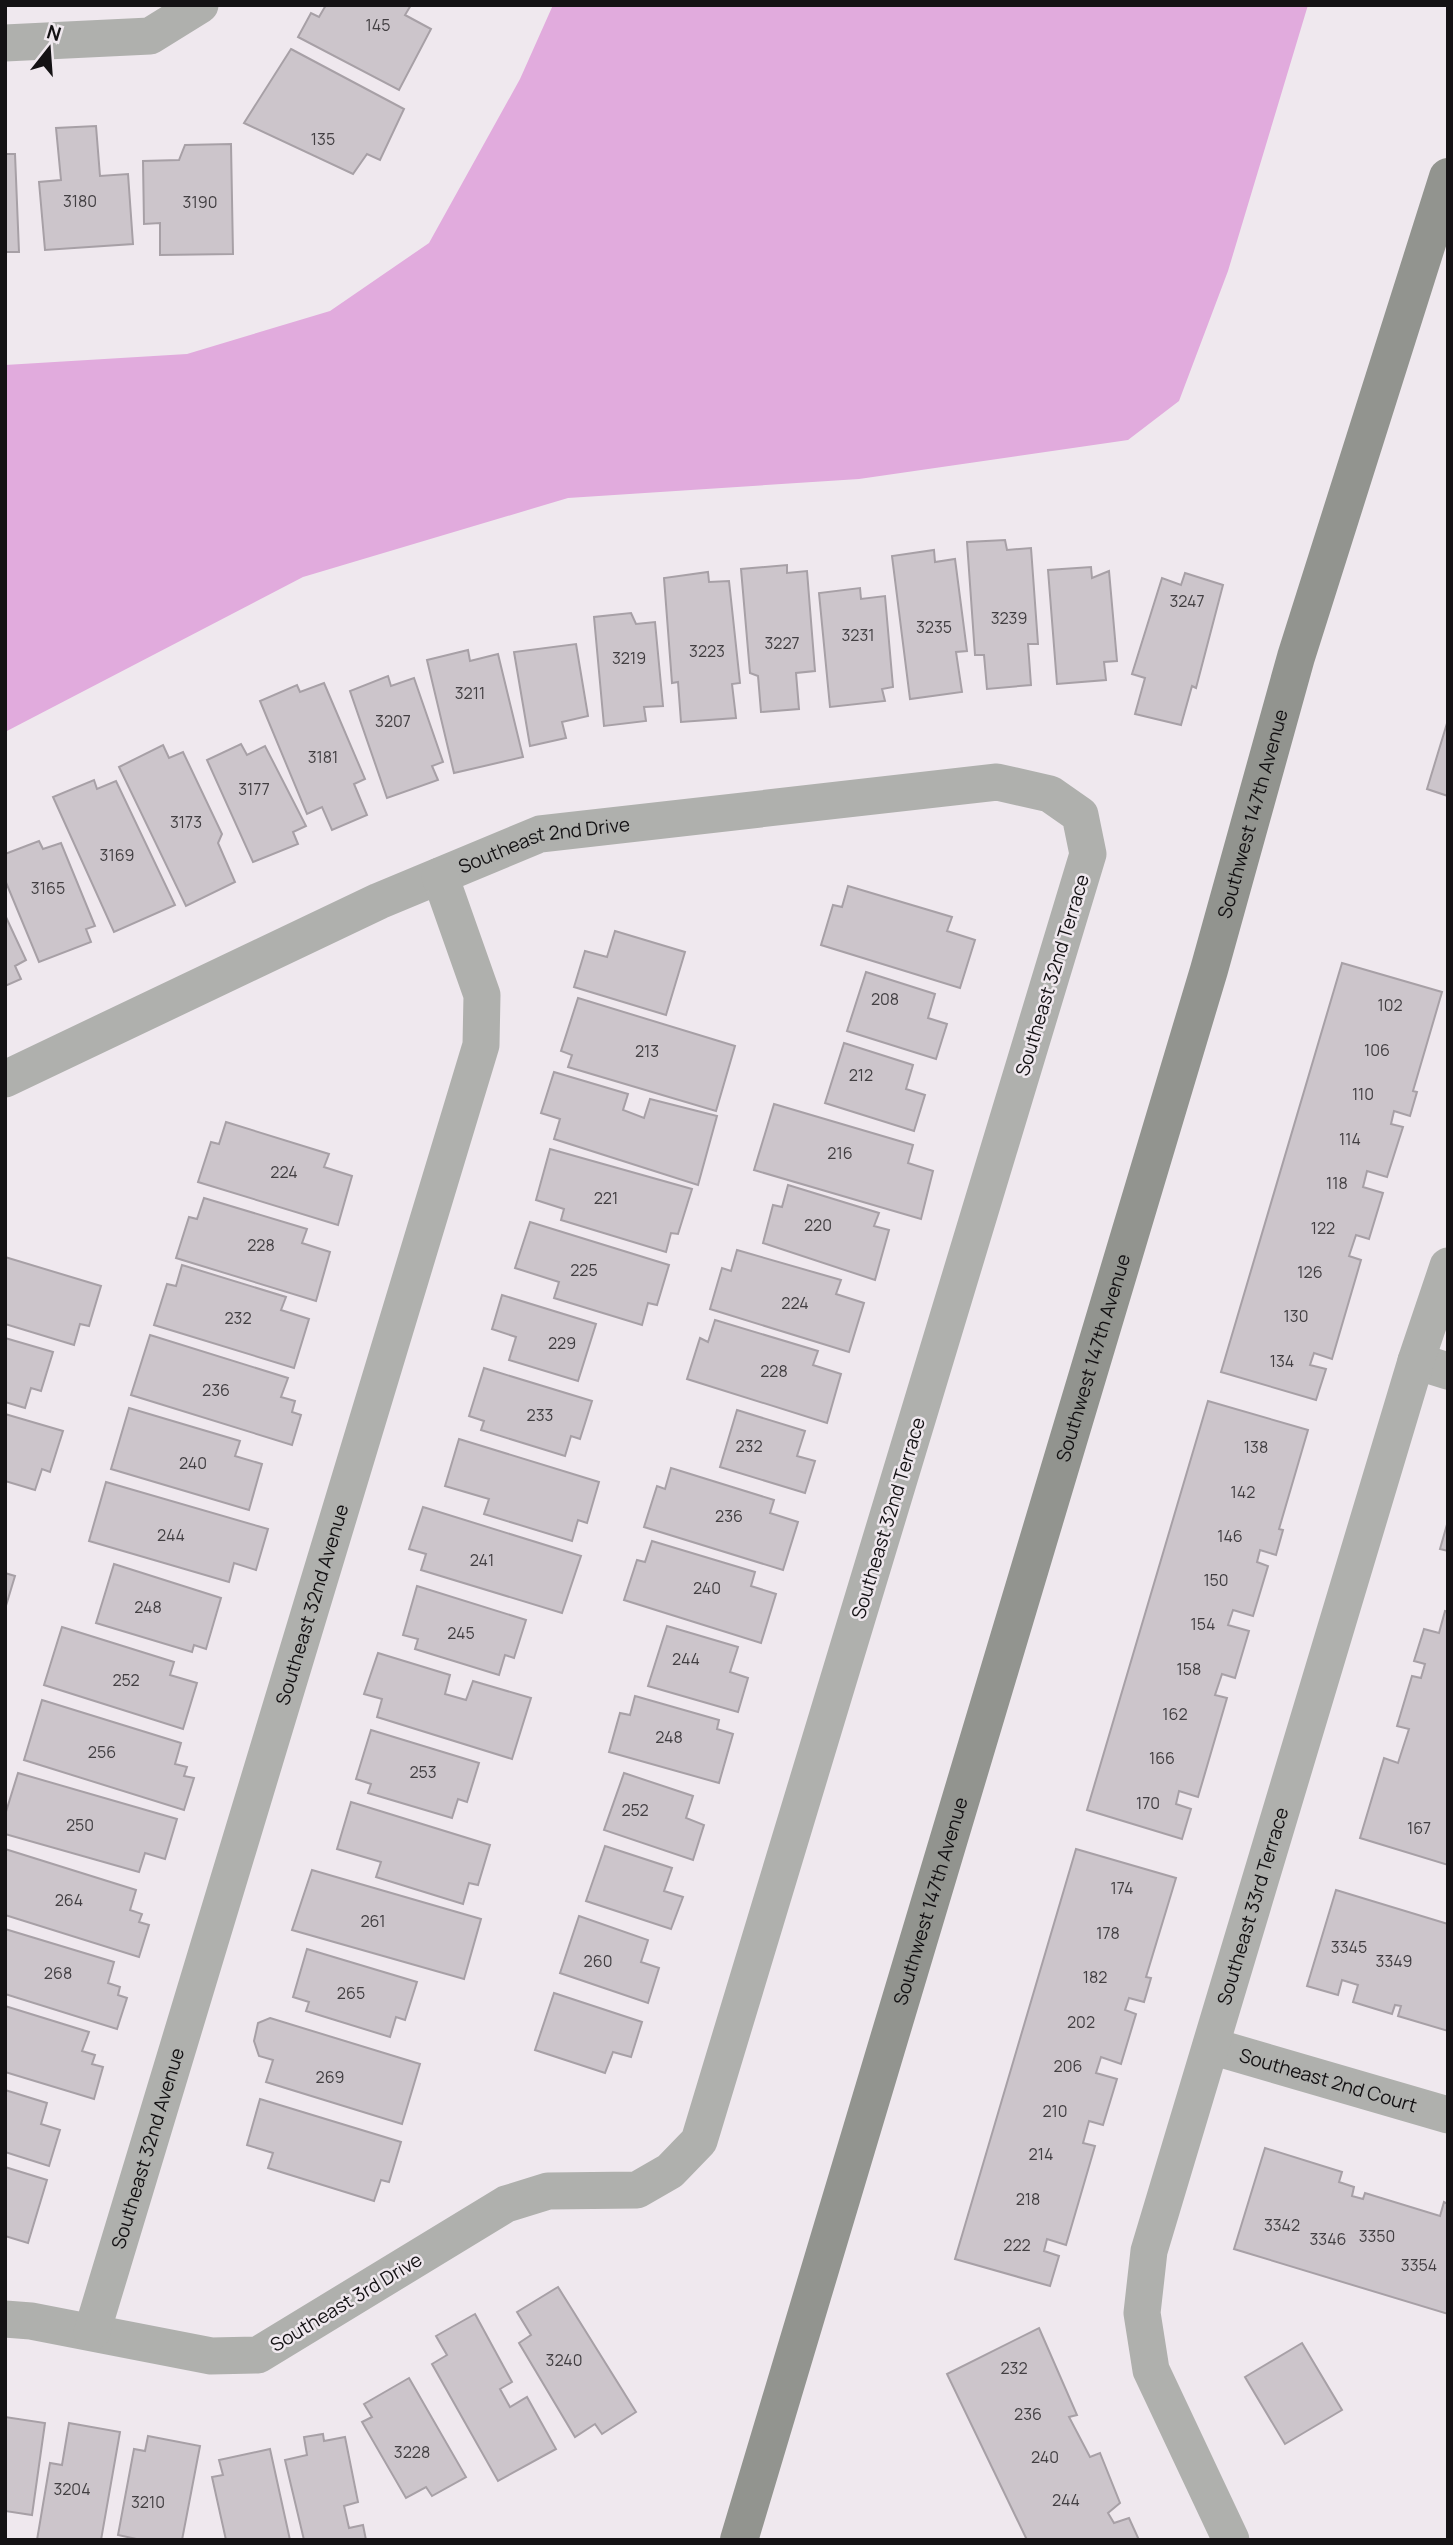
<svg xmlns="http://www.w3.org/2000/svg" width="1453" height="2545" font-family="Manrope,sans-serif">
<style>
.water{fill:#e1abdd}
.building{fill:#ccc5cb;stroke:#a7a0a6;stroke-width:2}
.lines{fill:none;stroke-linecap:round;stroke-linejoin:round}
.street{stroke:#afb0ad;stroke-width:37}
.secondary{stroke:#92948f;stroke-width:38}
.labels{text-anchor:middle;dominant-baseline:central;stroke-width:5;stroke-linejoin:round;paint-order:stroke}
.number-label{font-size:16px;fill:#423f42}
.street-label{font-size:19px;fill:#141214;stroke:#efe8ee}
</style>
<rect width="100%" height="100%" fill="#efe8ee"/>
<path class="water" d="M553,5H1308L1228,271L1179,401L1128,440L859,479L568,498L303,577L5,732V365L187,354L330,311L429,243L520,79Z"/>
<g class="building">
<path d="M326,5H411L405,15L431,29L399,90L298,37L311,13L319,17Z"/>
<path d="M291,49L404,109L380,160L367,154L353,174L244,123Z"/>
<path d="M96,126L100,176L128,174L133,244L45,250L39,182L61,180L56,128Z"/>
<path d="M231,144L233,254L160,255V223L144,224L143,161L179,160L185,145Z"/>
<path d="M5,154H15L19,252H5Z"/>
<path d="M1005,540L1007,550L1031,548L1038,644H1028L1031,685L987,689L984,655H975L967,542Z"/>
<path d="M934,550L935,562L955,559L967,651L956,652L962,692L910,699L892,556Z"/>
<path d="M787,565V573L807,571L815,671L796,673L799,709L761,712L758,676L750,673L741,569Z"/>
<path d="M1091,567L1092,578L1109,571L1117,661L1104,662L1106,680L1057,684L1048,570Z"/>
<path d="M708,572L709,582L729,581L740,683L732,684L736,718L681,722L678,682L672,683L664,578Z"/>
<path d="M1185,573L1223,585L1196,688L1192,686L1181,725L1135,714L1145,678L1132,674L1162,578L1181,585Z"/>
<path d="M860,588L861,599L885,596L893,687L882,689L885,701L830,707L819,593Z"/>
<path d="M631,613L636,624L655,622L663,706L644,707L646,721L604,726L594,617Z"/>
<path d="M576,644L588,716L562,722L566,738L530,746L514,652Z"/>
<path d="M468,650L470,661L498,654L523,757L454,773L427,660Z"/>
<path d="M388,676L391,686L414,678L443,762L432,766L438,780L387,798L350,691Z"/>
<path d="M324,683L365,779L354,784L367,815L332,830L322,807L307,814L260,701L297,685L300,692Z"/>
<path d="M1448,720V796L1427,789Z"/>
<path d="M241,744L247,755L265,746L306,826L293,832L298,844L253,862L207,760Z"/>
<path d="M163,745L169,758L183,752L222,834L218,843L235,882L186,906L119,767Z"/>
<path d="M94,780L97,789L116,781L175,905L114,932L53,797Z"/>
<path d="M39,841L43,849L61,843L95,926L86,929L91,942L39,962L5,880V854Z"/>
<path d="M848,886L952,917L947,931L975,940L960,988L821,945L833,905L842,907Z"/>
<path d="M5,915L26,960L15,966L21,979L5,986Z"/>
<path d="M615,931L685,952L666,1015L574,987L585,951L607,957Z"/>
<path d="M1342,963L1442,992L1413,1091L1417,1092L1410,1116L1394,1111L1391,1124L1403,1127L1387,1177L1367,1171L1363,1187L1383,1193L1369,1239L1356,1235L1349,1256L1361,1260L1332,1359L1314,1353L1310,1365L1326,1369L1316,1400L1221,1372Z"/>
<path d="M866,972L935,994L928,1018L947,1024L936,1059L847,1031Z"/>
<path d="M578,998L735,1046L716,1111L568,1067L572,1055L561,1051Z"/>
<path d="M844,1043L913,1065L906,1089L925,1095L914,1131L825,1103Z"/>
<path d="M554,1072L628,1094L623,1110L644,1118L650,1099L717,1116L698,1185L554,1139L560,1119L541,1113Z"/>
<path d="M774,1104L913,1145L908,1163L933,1171L921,1219L754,1170Z"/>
<path d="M226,1122L329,1154L324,1167L352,1176L338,1225L198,1182L211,1142L219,1144Z"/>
<path d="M550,1149L692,1189L678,1234L671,1233L666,1252L561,1220L564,1209L536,1200Z"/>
<path d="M788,1185L879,1213L874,1226L889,1230L875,1280L763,1243L773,1205L782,1207Z"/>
<path d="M204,1198L307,1229L302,1243L330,1252L316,1301L176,1258L189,1217L197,1219Z"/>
<path d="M530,1222L669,1265L657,1305L648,1303L642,1325L554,1298L559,1282L515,1268Z"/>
<path d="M737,1250L841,1280L836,1294L864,1303L849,1352L710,1309L722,1268L731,1271Z"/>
<path d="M5,1257L101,1286L89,1326L80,1324L74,1345L5,1324Z"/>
<path d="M182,1265L286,1297L281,1310L309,1319L294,1368L154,1325L167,1284L176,1286Z"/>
<path d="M502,1295L596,1324L578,1381L509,1360L516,1337L492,1329Z"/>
<path d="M715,1320L818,1351L813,1365L841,1374L827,1423L687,1379L700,1338L708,1342Z"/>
<path d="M150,1335L288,1378L281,1397L295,1401L292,1412L301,1415L292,1445L131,1395Z"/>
<path d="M5,1338L53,1352L41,1391L31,1388L25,1408L5,1402Z"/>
<path d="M484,1368L592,1401L580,1439L571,1436L565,1456L481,1430L484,1421L469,1416Z"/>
<path d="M1208,1401L1308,1430L1279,1529L1283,1530L1276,1555L1260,1550L1257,1562L1268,1566L1253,1616L1233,1610L1228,1625L1249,1631L1235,1678L1222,1674L1215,1695L1227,1698L1198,1797L1179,1791L1176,1804L1191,1809L1182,1839L1087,1810Z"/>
<path d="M129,1408L240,1441L235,1456L262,1464L249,1510L111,1469Z"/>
<path d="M737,1410L805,1431L797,1456L815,1461L805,1493L720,1467Z"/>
<path d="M5,1414L63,1431L50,1472L42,1469L35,1490L5,1481Z"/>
<path d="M459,1439L599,1482L587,1523L578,1520L572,1541L484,1514L489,1499L445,1486Z"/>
<path d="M671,1468L774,1500L770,1513L798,1522L783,1570L644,1527L657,1486L665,1489Z"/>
<path d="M106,1482L268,1529L256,1570L234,1563L229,1582L89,1541Z"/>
<path d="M423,1507L581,1556L562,1613L421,1570L426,1554L409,1549Z"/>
<path d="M1448,1521V1551L1440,1549Z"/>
<path d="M652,1541L755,1572L751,1586L776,1594L761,1643L624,1600L637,1560L645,1562Z"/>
<path d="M114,1564L221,1598L206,1649L194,1645L192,1652L96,1623Z"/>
<path d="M5,1573L15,1576L5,1609Z"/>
<path d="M417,1586L526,1620L514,1658L505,1655L499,1675L415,1649L418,1639L403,1635Z"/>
<path d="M1445,1611L1448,1612V1865L1360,1838L1384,1758L1398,1763L1409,1729L1397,1726L1412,1676L1421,1678L1425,1664L1414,1661L1424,1629L1439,1633Z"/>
<path d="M667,1626L738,1647L730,1672L748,1678L738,1712L648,1686Z"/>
<path d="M62,1627L174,1662L170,1675L197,1683L183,1729L44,1685Z"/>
<path d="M378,1653L450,1675L445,1694L466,1700L473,1681L531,1698L512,1759L377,1717L382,1699L364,1694Z"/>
<path d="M635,1696L719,1720L717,1729L733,1734L719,1783L609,1752L620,1713L630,1715Z"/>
<path d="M42,1700L181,1743L175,1764L187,1767L184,1776L194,1778L184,1810L24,1760Z"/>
<path d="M371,1730L479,1763L467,1802L458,1799L452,1818L368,1793L371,1784L356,1779Z"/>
<path d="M18,1773L177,1819L165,1859L145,1853L139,1872L5,1834V1815Z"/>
<path d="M624,1773L693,1796L686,1818L704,1825L693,1860L604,1830Z"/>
<path d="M351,1802L490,1845L478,1885L469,1883L463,1904L376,1877L381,1862L337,1849Z"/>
<path d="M605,1846L672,1868L664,1891L683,1897L671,1929L586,1901Z"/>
<path d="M5,1849L136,1890L130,1910L142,1914L139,1922L149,1925L139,1957L5,1915Z"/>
<path d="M1076,1849L1176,1878L1146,1977L1151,1978L1144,2002L1129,1998L1125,2010L1136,2014L1121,2064L1101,2057L1096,2073L1117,2079L1103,2125L1089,2121L1083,2143L1095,2146L1066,2245L1047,2239L1044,2251L1059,2256L1050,2286L955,2259Z"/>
<path d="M312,1870L481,1919L464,1979L292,1930Z"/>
<path d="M1336,1890L1448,1924V2031L1398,2016L1401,2006L1395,2005L1392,2014L1353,2002L1358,1985L1342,1980L1338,1995L1307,1986Z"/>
<path d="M579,1916L648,1940L641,1962L659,1968L648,2003L560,1973Z"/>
<path d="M5,1929L114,1962L108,1983L120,1987L118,1995L127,1998L117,2029L5,1994Z"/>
<path d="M307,1949L417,1982L405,2020L396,2017L390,2037L306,2011L309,2002L293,1997Z"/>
<path d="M554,1993L642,2022L631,2057L613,2052L605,2073L535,2050Z"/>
<path d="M5,2006L89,2032L82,2051L95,2055L92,2064L103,2067L94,2099L5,2072Z"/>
<path d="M270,2018L420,2064L402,2124L266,2082L273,2060L259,2056L254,2041L258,2023Z"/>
<path d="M5,2090L47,2103L41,2124L60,2130L49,2166L5,2152Z"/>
<path d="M260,2099L401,2142L389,2182L381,2180L374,2201L268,2168L273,2153L247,2145Z"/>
<path d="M1265,2148L1342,2172L1339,2182L1354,2187L1352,2196L1363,2199L1365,2193L1440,2216L1444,2202L1448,2204V2314L1234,2249Z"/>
<path d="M5,2167L47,2180L28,2243L5,2236Z"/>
<path d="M558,2287L636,2412L602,2434L595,2424L575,2437L519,2343L531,2335L517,2312Z"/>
<path d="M475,2314L512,2382L500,2389L510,2407L527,2397L556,2449L498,2481L432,2364L447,2355L436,2336Z"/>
<path d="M1039,2328L1077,2415L1069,2417L1090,2457L1100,2453L1120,2503L1108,2513L1114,2523L1129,2518L1139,2540H1027L947,2374Z"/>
<path d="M1302,2343L1342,2410L1285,2444L1245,2377Z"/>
<path d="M409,2378L466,2477L432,2496L426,2487L406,2498L362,2422L372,2417L364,2404Z"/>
<path d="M5,2417L45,2423L32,2515L5,2511Z"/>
<path d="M69,2423L120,2432L101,2540H37L50,2463L62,2465Z"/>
<path d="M323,2434L324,2441L345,2437L358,2502L344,2506L349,2528L363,2525L366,2540H304L285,2460L307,2455L304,2437Z"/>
<path d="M148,2436L200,2446L182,2540H141L118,2535L134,2449L145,2451Z"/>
<path d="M270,2449L290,2540H226L212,2477L223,2475L219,2460Z"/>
</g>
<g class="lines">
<g class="street">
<path d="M5,43L150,36L200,5"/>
<path id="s1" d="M5,1079L379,901L540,834L997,782L1050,794L1080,815L1088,854L699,2141L670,2171L637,2190L548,2191L506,2204L258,2355L211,2356L31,2321L5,2319"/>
<path d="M1416,1361L1448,1371"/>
<path id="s2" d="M1211,2046L1448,2115"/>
<path id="s3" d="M92,2332L481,1045L482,995L440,876"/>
<path id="s4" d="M1231,2540L1151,2370L1142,2313L1149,2251L1416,1361L1448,1266"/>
</g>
<path class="secondary" id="s5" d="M739,2540L1209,970L1296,657L1448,177"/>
</g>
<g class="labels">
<g class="number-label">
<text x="378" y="25">145</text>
<text x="323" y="139">135</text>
<text x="80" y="201">3180</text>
<text x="200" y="202">3190</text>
<text x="1187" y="601">3247</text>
<text x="1009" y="618">3239</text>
<text x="934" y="627">3235</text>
<text x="858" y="635">3231</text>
<text x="782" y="643">3227</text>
<text x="707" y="651">3223</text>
<text x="629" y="658">3219</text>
<text x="470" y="693">3211</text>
<text x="393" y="721">3207</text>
<text x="323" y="757">3181</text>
<text x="254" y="789">3177</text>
<text x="186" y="822">3173</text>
<text x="117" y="855">3169</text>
<text x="48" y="888">3165</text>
<text x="885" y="999">208</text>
<text x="1390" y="1005">102</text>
<text x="1377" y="1050">106</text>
<text x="647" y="1051">213</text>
<text x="861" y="1075">212</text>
<text x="1363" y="1094">110</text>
<text x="1350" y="1139">114</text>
<text x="840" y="1153">216</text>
<text x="284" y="1172">224</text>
<text x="1337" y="1183">118</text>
<text x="606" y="1198">221</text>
<text x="818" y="1225">220</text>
<text x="1323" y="1228">122</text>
<text x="261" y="1245">228</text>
<text x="584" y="1270">225</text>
<text x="1310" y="1272">126</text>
<text x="795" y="1303">224</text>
<text x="1296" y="1316">130</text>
<text x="238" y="1318">232</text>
<text x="562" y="1343">229</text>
<text x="1282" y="1361">134</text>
<text x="774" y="1371">228</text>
<text x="216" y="1390">236</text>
<text x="540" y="1415">233</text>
<text x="749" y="1446">232</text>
<text x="1256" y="1447">138</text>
<text x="193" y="1463">240</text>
<text x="1243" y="1492">142</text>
<text x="729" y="1516">236</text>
<text x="171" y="1535">244</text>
<text x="1230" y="1536">146</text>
<text x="482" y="1560">241</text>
<text x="1216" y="1580">150</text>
<text x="707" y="1588">240</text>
<text x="148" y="1607">248</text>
<text x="1203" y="1624">154</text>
<text x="461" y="1633">245</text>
<text x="686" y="1659">244</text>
<text x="1189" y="1669">158</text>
<text x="126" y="1680">252</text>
<text x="1175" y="1714">162</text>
<text x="669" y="1737">248</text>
<text x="102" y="1752">256</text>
<text x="1162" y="1758">166</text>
<text x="423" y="1772">253</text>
<text x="1148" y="1803">170</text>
<text x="635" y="1810">252</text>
<text x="80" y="1825">250</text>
<text x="1419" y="1828">167</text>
<text x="1122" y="1888">174</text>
<text x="69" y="1900">264</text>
<text x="373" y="1921">261</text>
<text x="1108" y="1933">178</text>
<text x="1349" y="1947">3345</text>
<text x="598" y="1961">260</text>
<text x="1394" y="1961">3349</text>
<text x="58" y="1973">268</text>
<text x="1095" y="1977">182</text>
<text x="351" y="1993">265</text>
<text x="1081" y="2022">202</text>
<text x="1068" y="2066">206</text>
<text x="330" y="2077">269</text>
<text x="1055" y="2111">210</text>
<text x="1041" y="2154">214</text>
<text x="1028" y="2199">218</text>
<text x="1282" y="2225">3342</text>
<text x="1377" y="2236">3350</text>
<text x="1328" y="2239">3346</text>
<text x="1017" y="2245">222</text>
<text x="1419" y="2265">3354</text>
<text x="564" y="2360">3240</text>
<text x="1014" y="2368">232</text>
<text x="1028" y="2414">236</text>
<text x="412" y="2452">3228</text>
<text x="1045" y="2457">240</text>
<text x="72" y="2489">3204</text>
<text x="1066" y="2500">244</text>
<text x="148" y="2502">3210</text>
</g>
<g class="street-label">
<text stroke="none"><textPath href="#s5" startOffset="1801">Southwest 147th Avenue</textPath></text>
<text stroke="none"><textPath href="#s1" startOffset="590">Southeast 2nd Drive</textPath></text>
<text transform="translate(1052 975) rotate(-73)">Southeast 32nd Terrace</text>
<text stroke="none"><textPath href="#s5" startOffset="1234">Southwest 147th Avenue</textPath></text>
<text transform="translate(888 1518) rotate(-73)">Southeast 32nd Terrace</text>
<text stroke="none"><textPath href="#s3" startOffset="760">Southeast 32nd Avenue</textPath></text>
<text stroke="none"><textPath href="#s5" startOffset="667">Southwest 147th Avenue</textPath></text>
<text stroke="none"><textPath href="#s4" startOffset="668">Southeast 33rd Terrace</textPath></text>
<text stroke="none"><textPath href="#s2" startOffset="122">Southeast 2nd Court</textPath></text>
<text stroke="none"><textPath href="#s3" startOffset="192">Southeast 32nd Avenue</textPath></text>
<text transform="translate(346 2302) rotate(-31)">Southeast 3rd Drive</text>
</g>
</g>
<rect width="1453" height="2545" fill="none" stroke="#141214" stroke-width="14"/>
<g transform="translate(49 49) rotate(17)" stroke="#efe8ee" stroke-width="5" paint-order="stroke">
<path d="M0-5L12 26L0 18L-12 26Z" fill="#141214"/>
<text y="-10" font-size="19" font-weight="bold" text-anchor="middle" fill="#141214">N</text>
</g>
</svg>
